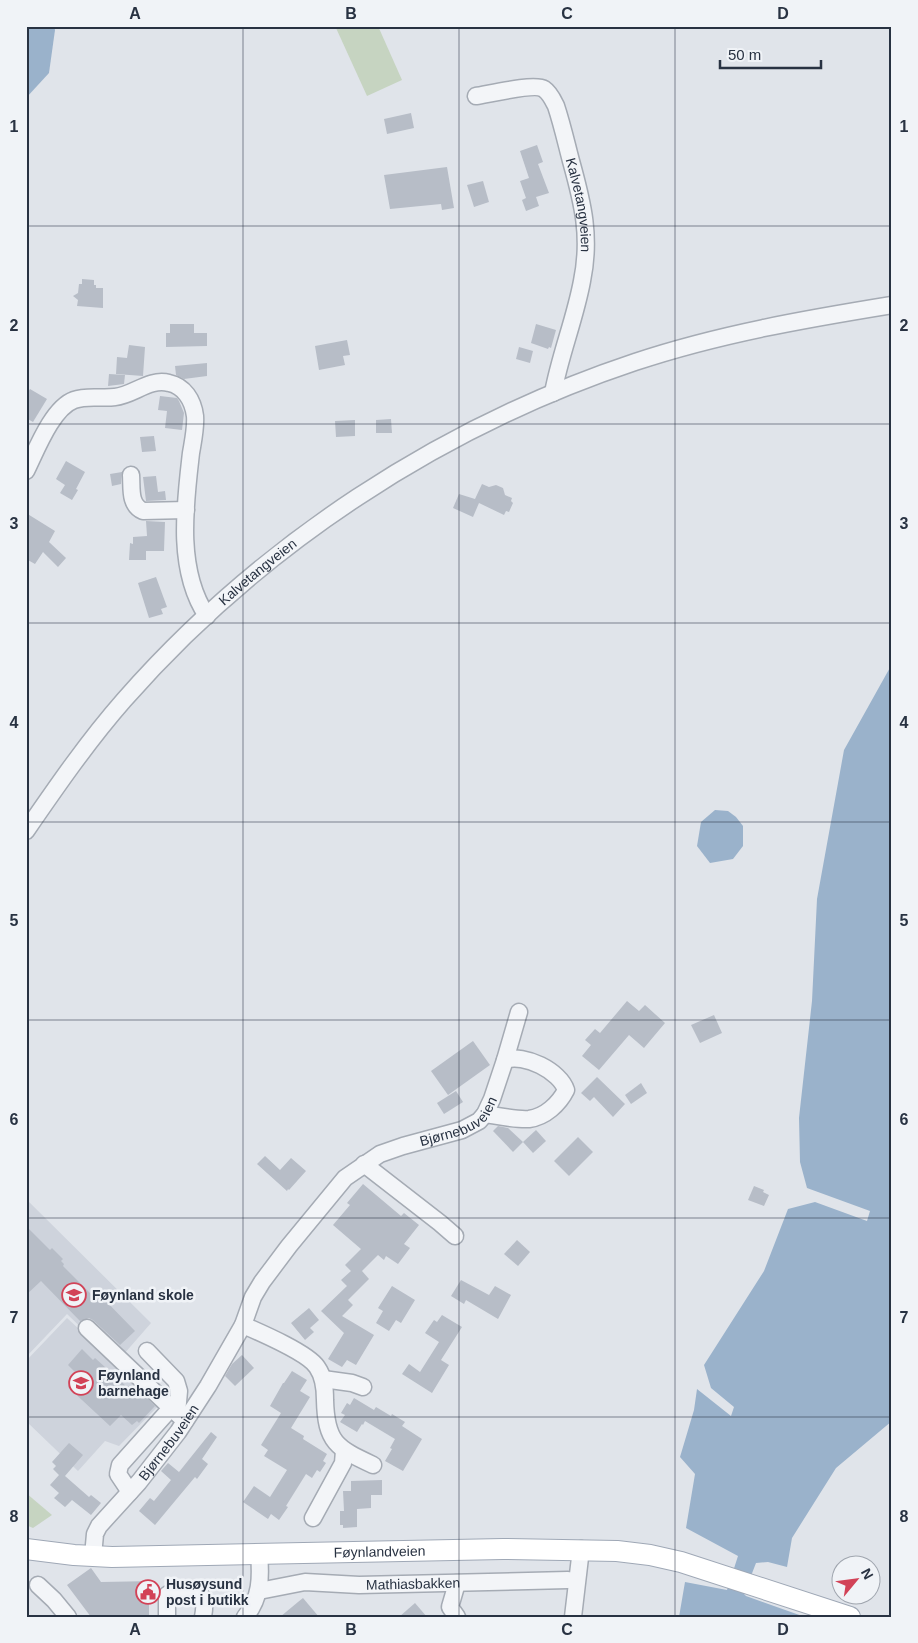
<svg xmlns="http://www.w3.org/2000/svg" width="918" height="1643" font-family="Arial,sans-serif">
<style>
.built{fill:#ced3dc}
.green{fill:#c6d4c1}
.water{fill:#9ab2cb}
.building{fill:#b7bdc7}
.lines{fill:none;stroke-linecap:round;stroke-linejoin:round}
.minor-casing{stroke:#a5abb4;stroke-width:19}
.major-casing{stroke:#9fa8b6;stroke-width:22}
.minor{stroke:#f3f5f8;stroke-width:16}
.major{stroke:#fff;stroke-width:20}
.grid{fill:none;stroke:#283242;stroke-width:1;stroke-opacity:0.55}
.labels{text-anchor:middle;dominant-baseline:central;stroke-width:5;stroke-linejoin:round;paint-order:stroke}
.street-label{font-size:14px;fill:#283242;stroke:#f0f3f7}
.poi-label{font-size:14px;font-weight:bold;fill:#283242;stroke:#f0f3f7;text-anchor:start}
.neatline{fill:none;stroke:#283242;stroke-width:2}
.grid-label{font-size:16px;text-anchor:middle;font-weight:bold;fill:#283242}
</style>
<rect width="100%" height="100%" fill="#e0e4ea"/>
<g class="built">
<path d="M26,1199L151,1323L117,1362L67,1314L26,1357Z"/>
<path d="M67,1318L160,1404L119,1446L105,1441L78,1471L26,1421V1361Z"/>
</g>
<g class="green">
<path d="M340,26H378L402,80L367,96L336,28Z"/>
<path d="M26,1493L52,1515L33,1528L26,1525Z"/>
</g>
<g class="water">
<path d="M26,26H54L55,30L49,73L26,98Z"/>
<path d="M892,664V1421L836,1468L792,1538L787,1567L768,1562L756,1563L744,1594L746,1596L805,1617H679L685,1582L727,1590L738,1556L686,1528L695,1474L680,1457L694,1410L697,1389L731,1416L734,1407L711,1388L704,1365L764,1271L788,1209L815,1202L867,1221L870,1211L807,1188L800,1162L799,1118L812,1001L817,899L844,750Z"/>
<path d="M715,810L728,811L736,817L743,826V846L733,859L710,863L697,846L701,822Z"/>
</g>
<g class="building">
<path d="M411,113L414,128L387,134L384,119Z"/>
<path d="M537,145L543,162L538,164L549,193L536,197L539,206L526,211L522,200L526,198L520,181L529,178L520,151Z"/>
<path d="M447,167L454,208L442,210L441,204L390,209L384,175Z"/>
<path d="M483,181L489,202L474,207L467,185Z"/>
<path d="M82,279L94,280V285H96V288H103V308L77,306L78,300L73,296L78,293L79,284H82Z"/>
<path d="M170,324H194V333H207V346L166,347V333H170Z"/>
<path d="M536,324L556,330L551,348L549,347L548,349L531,343Z"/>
<path d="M347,340L350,355L343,356L345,365L319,370L315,346Z"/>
<path d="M129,345L145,347L143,376L116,374L117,357L127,358Z"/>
<path d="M519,347L533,351L530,363L516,359Z"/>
<path d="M207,363V376L184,379L176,375L175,366Z"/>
<path d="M109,374L125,375L124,384L108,386Z"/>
<path d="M30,389L47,399L33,422L26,418V395Z"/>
<path d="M160,396L177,398L179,401L184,413L182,430L165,428L167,411L158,410Z"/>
<path d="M391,419L392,433H376V420Z"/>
<path d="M355,420V436L336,437L335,421Z"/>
<path d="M154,436L156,451L142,452L140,437Z"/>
<path d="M66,461L85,472L76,489L78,490L72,500L60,493L65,485L56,479Z"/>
<path d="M122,472L121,484L112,486L110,474Z"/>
<path d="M156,476L158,492L165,491L166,500L146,501L143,477Z"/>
<path d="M482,484L489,487L496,485L503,488L505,495L512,498L511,501L513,503L509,512L506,511L504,515L479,503L473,517L453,508L459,494L475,499Z"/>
<path d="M26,513L55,531L49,542L66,558L58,567L43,552L35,564L26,559Z"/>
<path d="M146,521L165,522L164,551H146V560H129L130,543L133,544V537L147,536Z"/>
<path d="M156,577L167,607L161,609L163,614L149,618L138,583Z"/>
<path d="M627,1001L639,1011L645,1005L665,1023L644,1048L629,1035L599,1070L582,1056L591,1045L585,1040L595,1029L600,1033Z"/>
<path d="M714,1015L722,1033L700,1043L691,1025Z"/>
<path d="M473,1041L490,1065L448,1095L431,1071Z"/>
<path d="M597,1077L625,1104L613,1117L594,1097L590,1101L581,1093Z"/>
<path d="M641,1083L647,1093L631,1104L625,1095Z"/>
<path d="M456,1091L463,1102L444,1114L437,1103Z"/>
<path d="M498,1126L508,1128L523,1142L513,1152L493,1131Z"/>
<path d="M536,1130L546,1141L533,1153L523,1142Z"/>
<path d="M578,1137L593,1152L569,1176L554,1161Z"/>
<path d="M265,1156L280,1170L291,1158L306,1171L289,1190L288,1189L287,1191L257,1164Z"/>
<path d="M363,1184L401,1216L404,1213L419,1225L404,1244L410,1248L398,1264L386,1256L384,1260L378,1255L362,1271L369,1279L348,1300L353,1305L342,1316L374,1335L356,1365L347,1360L342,1367L328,1359L344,1333L321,1311L347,1286L341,1280L351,1271L345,1265L361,1249L333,1225L350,1205L347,1203Z"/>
<path d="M754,1186L764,1190L763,1192L769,1195L764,1206L748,1200Z"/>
<path d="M26,1226L50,1250L52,1248L63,1259L61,1261L64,1264L63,1266L93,1296L97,1292L135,1331L120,1345L93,1320L89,1318L80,1321L41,1281L26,1295Z"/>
<path d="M517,1240L530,1252L518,1266L504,1254Z"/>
<path d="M461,1280L489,1295L495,1286L511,1295L498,1319L466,1300L464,1304L451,1296Z"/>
<path d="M392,1286L415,1300L401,1323L396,1320L389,1331L376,1323L383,1311L378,1308Z"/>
<path d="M309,1308L319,1320L310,1328L314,1332L305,1340L291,1323Z"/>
<path d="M442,1315L462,1327L441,1360L449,1365L432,1393L402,1374L409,1364L420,1372L439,1342L425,1333L434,1320L437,1322Z"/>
<path d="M82,1349L93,1360L95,1358L127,1387L128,1386L134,1391L136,1388L155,1406L139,1423L137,1421L132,1425L121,1415L110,1426L68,1387L79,1376L68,1365Z"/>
<path d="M242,1355L254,1368L235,1386L225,1376L232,1364Z"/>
<path d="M292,1371L307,1380L300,1391L310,1397L291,1428L304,1436L303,1439L327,1454L323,1461L326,1463L320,1472L317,1470L312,1478L306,1474L286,1506L288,1507L279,1520L271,1514L268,1519L243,1502L254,1486L270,1497L287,1470L264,1456L268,1450L261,1445L281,1413L270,1406L283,1383H284Z"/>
<path d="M354,1398L374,1410L376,1407L391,1416L392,1414L405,1422L402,1426L422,1439L403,1471L385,1461L392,1449L390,1448L395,1439L365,1421L363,1425L362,1424L357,1432L340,1422L345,1415L341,1413L347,1403L350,1405Z"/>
<path d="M211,1432L217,1437L202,1459L208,1464L197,1479L195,1477L155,1525L139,1511L150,1498L154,1501L171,1480L161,1471L168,1463L179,1472Z"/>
<path d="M69,1443L83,1455L65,1476L89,1497L91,1495L101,1503L91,1515L72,1500L65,1507L54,1498L59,1493L50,1485L59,1475L53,1469L56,1466L52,1462Z"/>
<path d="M382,1480V1495H371V1508L357,1509V1527L343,1528V1525H340V1511H344L343,1491H351V1481Z"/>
<path d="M91,1568L101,1582L155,1581V1600H149V1617H91L67,1585Z"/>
<path d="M303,1598L319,1617H280L298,1602Z"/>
<path d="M415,1603L427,1617H399Z"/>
</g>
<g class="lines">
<g class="minor-casing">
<g id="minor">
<path id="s1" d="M476,96C489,94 535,83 544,89C550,93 553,100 556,106C562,124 566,142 571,161C583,204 591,237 582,281C575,319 560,355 553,393"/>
<path d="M26,471C36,451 52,408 74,400C87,395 102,399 115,397C134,395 149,378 169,383C184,386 193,400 195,416C196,428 193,441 191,453C185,505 176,570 207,616"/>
<path d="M131,475C132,488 129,505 143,511L186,510"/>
<path id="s2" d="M26,831C57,786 88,741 124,700C260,545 440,427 635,362C719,334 806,319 892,305"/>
<path d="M485,1114C498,1116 517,1120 529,1119C545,1117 559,1104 566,1090C560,1071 524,1053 505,1060"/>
<path d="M364,1164L440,1223L455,1236"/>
<path d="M243,1325C259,1332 308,1353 317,1367C324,1377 325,1388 325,1400C326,1443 337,1448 373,1465"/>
<path d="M87,1328L185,1421"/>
<path d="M147,1351L176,1381L179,1391L177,1413"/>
<path d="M323,1379L352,1383L363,1387"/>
<path d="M130,1492L118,1474L120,1465L171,1408"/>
<path d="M313,1518L343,1463L344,1451"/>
<path id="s3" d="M93,1556L95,1534L99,1526L139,1482L178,1432L208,1386L243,1325L253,1297L262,1282L289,1246L345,1178L380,1154L403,1146L462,1130L479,1121L485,1114L492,1099L505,1060L519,1012"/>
<path d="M38,1585L54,1600L68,1617"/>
<path id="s4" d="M259,1591L305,1582L359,1585L568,1580"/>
<path d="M167,1617V1595C173,1590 179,1591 187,1591C205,1593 206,1601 203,1617"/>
<path d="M245,1617C261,1598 261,1577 259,1554"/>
<path d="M457,1617L450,1607L457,1583"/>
<path d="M573,1617L581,1549"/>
</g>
</g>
<g class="major-casing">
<g id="major">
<path id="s5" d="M26,1549L74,1555L112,1557L503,1549L617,1551L650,1555L681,1562L850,1617"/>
</g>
</g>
<use href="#minor" class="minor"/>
<use href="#major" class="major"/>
</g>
<path class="grid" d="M243,26V1617M459,26V1617M675,26V1617M26,226H892M26,424H892M26,623H892M26,822H892M26,1020H892M26,1218H892M26,1417H892"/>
<defs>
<g id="school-ring" transform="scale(1.25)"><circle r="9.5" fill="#f0f3f7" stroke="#d24257" stroke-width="1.5"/><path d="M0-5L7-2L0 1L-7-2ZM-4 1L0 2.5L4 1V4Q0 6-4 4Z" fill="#d24257"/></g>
<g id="civic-ring" transform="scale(1.25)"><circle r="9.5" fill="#f0f3f7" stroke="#d24257" stroke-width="1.5"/><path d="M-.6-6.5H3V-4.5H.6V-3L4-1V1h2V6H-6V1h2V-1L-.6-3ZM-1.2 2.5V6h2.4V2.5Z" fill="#d24257"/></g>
</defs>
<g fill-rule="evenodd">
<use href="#school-ring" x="74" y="1295"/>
<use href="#school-ring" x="81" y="1383"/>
<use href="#civic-ring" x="148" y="1592"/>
</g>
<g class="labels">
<g class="street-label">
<text stroke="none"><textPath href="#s1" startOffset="192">Kalvetangveien</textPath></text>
<text stroke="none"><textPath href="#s2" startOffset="349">Kalvetangveien</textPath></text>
<text stroke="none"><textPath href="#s3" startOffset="589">Bjørnebuveien</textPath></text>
<text stroke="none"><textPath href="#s3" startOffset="140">Bjørnebuveien</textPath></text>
<text stroke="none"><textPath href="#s5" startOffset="354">Føynlandveien</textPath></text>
<text stroke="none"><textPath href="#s4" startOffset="155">Mathiasbakken</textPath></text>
</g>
<g class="poi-label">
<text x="92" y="1295">Føynland skole</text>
<text x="98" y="1375">Føynland<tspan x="98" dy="16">barnehage</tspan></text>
<text x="166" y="1584">Husøysund<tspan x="166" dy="16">post i butikk</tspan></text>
</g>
</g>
<rect width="918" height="1643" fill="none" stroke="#f0f3f7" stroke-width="55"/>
<g transform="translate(856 1580) rotate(61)"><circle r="24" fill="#f0f3f7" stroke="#a0a6af"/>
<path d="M0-4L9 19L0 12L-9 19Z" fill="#d24257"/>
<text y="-8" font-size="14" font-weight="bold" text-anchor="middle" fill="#283242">N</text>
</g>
<path d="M720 60v8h101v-8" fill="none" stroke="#283242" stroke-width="2.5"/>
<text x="728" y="60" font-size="15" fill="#283242" stroke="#f0f3f7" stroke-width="4" paint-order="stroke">50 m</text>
<rect x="28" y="28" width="862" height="1588" class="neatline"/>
<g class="grid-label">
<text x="135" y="19">A</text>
<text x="351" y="19">B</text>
<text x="567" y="19">C</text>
<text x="783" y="19">D</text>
<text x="14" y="132">1</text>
<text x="904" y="132">1</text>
<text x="14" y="331">2</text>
<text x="904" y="331">2</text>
<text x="14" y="529">3</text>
<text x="904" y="529">3</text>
<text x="14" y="728">4</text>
<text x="904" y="728">4</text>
<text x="14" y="926">5</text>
<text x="904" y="926">5</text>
<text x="14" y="1125">6</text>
<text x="904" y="1125">6</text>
<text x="14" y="1323">7</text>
<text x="904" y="1323">7</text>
<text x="14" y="1522">8</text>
<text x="904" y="1522">8</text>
<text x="135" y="1635">A</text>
<text x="351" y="1635">B</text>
<text x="567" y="1635">C</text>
<text x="783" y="1635">D</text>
</g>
</svg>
